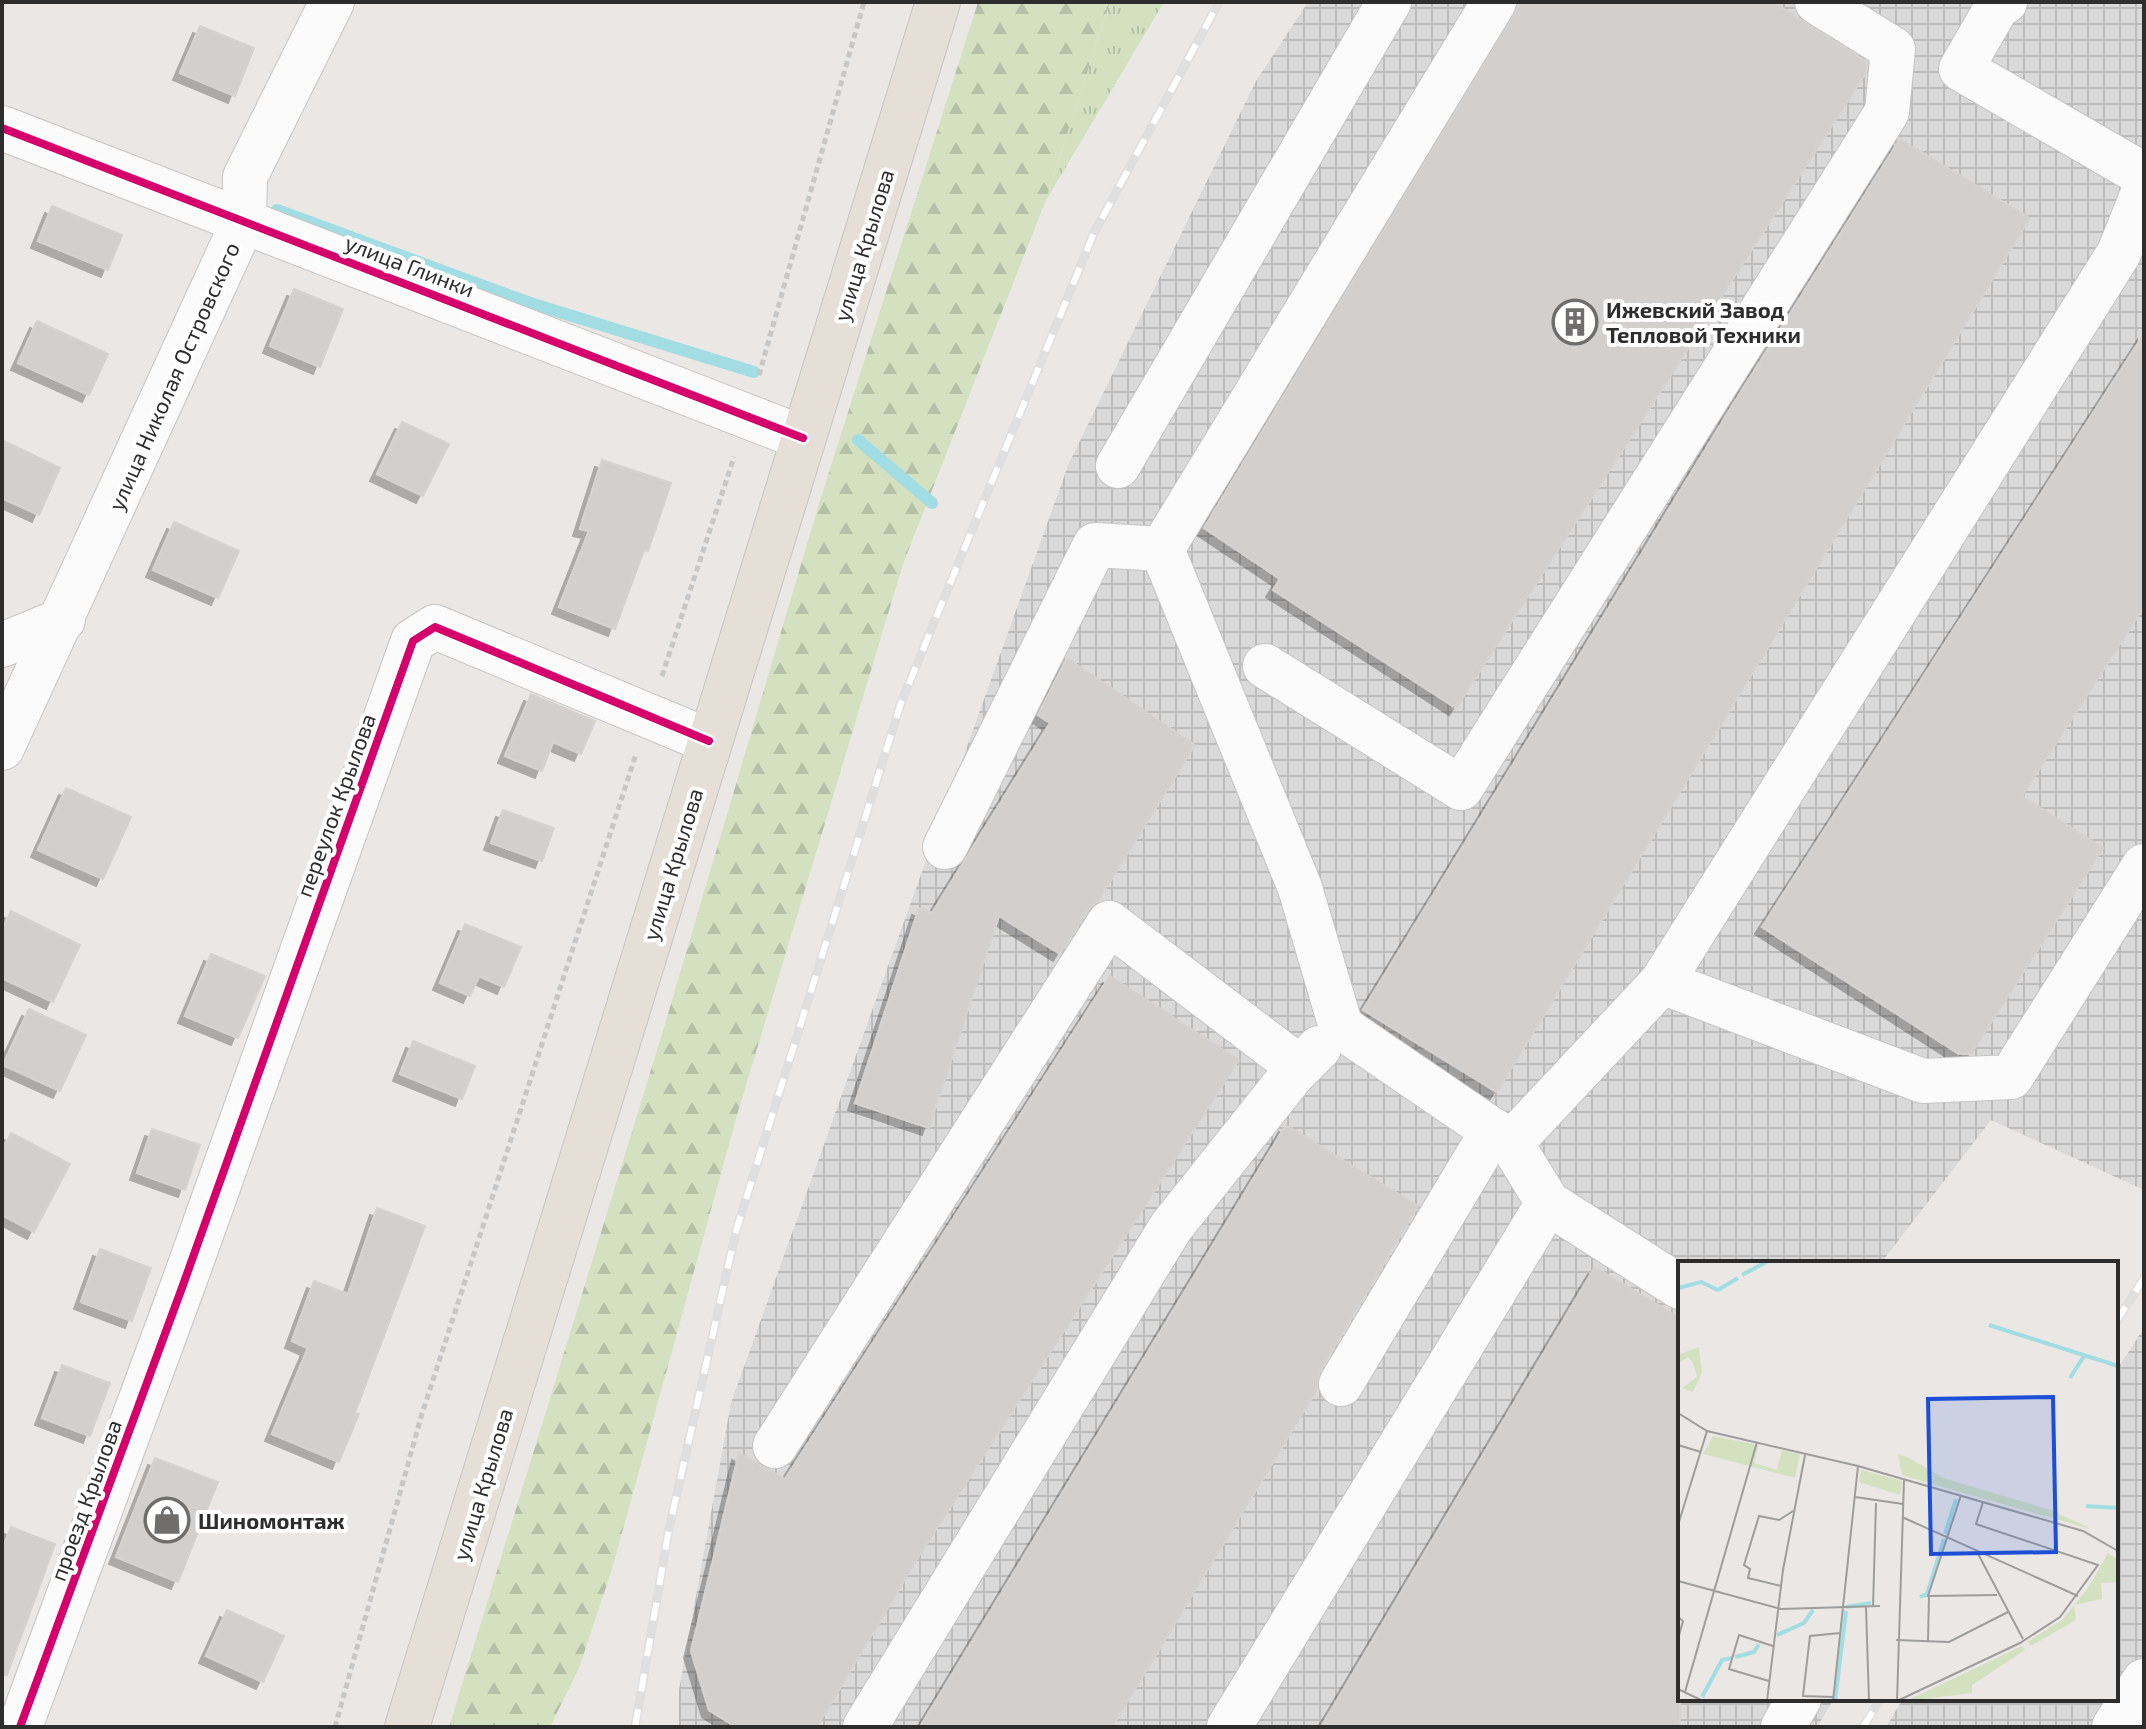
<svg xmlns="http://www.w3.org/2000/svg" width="2146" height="1729" font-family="'Exo 2',sans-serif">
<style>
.industrial{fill:url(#industrial-grid)}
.grass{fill:url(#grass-tufts)}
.forest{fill:url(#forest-firs)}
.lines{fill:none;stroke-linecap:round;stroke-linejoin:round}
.stream{stroke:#a1dde2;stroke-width:12}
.building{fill:#d2cfcd;stroke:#d5d2d0;stroke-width:2;filter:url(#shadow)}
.minor-casing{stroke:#c5c4c4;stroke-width:46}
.major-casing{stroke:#c6c4c3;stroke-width:46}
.path{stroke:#c7c7c7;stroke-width:5;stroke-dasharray:6 4;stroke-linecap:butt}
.minor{stroke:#fcfbfb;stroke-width:44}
.major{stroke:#e6dfd7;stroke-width:44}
.rail-casing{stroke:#dfdfe0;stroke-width:9}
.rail{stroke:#fff;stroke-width:6;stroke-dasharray:18;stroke-linecap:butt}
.cycleway-casing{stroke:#fff;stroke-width:13}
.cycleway{stroke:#d6006c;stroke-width:8}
.labels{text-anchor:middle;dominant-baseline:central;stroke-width:8;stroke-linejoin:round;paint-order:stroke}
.street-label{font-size:22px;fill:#2d2d2d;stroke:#fff}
.poi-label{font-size:22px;font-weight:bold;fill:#2d2d2d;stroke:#fff;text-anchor:start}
.inset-river{fill:none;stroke:#a1dde2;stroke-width:4}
.inset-road{fill:none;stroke:#9e9d9b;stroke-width:2}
.view{fill:#1d4ed8;fill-opacity:0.15;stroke:#1d4ed8;stroke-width:4}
.inset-edge{fill:none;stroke:#2d2d2d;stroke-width:4}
</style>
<defs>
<pattern id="industrial-grid" width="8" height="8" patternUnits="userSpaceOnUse" patternTransform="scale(2)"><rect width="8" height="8" fill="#dad9da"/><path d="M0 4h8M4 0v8" fill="none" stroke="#bbb"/></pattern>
<pattern id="grass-tufts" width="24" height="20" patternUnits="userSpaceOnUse" patternTransform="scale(2)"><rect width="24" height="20" fill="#d3e1c1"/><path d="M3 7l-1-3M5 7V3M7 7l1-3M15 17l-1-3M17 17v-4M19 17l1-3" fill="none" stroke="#b5c1a6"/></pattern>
<pattern id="forest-firs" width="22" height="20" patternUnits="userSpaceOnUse" patternTransform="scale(2)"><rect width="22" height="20" fill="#d3e1c1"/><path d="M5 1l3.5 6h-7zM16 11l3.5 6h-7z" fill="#b5c1a6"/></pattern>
<filter id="shadow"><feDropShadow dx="-7" dy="7" stdDeviation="0" flood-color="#0004"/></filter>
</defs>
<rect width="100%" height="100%" fill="#eae7e4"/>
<g class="industrial">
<path d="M1308,2H2144V1190L1991,1120L1881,1263H1680V1699H1834L1817,1727H679V1690L731,1403L1069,463L1256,81Z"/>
<path d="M2144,1328V1727H1886L1903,1699H2116V1371Z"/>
</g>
<path class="grass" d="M1110,2H1164L1045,202Z"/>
<path class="forest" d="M978,2H1110L1045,202L903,564L737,1115L612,1569L579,1668L550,1727H449L662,1034L818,507Z"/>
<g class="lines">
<g class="stream">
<path d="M277,210L530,303L754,372"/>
<path d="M858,440L932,503"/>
</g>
</g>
<g class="building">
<path d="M1521,2H1773L1867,62L1866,73L1456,708L1273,590L1280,579L1204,528Z"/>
<path d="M200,26L254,48L235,96L180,73Z"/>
<path d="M1900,139L2030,218L1497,1092L1363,1010L1732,406Z"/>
<path d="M52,206L122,235L108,270L38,241Z"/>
<path d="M294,289L343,309L320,367L270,346Z"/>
<path d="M37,321L108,354L89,395L18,363Z"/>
<path d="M2144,334V607L2022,796L2103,848L1971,1054H1959L1762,927Z"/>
<path d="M402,422L449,444L423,496L377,474Z"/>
<path d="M2,440L60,468L39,515L2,498Z"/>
<path d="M602,460L671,483L648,551L644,550L615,629L559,607L589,531L580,529Z"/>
<path d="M174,522L239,551L218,598L153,570Z"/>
<path d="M1067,658L1195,745L1098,901L1088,910L1060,954L999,916L929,1128L855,1103L919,908L932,913L1050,723L1038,715Z"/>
<path d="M531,694L595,721L581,754L553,742L542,771L505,756Z"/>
<path d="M66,788L131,817L103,879L38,850Z"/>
<path d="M503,810L554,828L542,861L491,843Z"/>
<path d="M11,911L80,945L53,1002L2,978V929Z"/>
<path d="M465,924L521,947L504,987L479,976L470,996L440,983Z"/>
<path d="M211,954L265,976L238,1038L185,1016Z"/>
<path d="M1110,976L1239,1060L919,1556L817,1727H736L709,1710L691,1651L739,1453L785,1479Z"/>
<path d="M29,1009L86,1035L60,1091L3,1065Z"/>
<path d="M413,1041L475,1066L462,1099L400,1074Z"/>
<path d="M1286,1125L1418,1206L1320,1371L1317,1390L1112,1727H920Z"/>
<path d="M152,1129L200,1145L185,1190L137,1173Z"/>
<path d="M11,1133L70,1164L34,1232L2,1215V1150Z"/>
<path d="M377,1208L425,1226L355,1413L359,1414L339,1462L272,1434L308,1348L292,1341L314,1281L348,1294Z"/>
<path d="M100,1249L151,1268L132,1321L81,1302Z"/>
<path d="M1595,1267L1680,1318V1727H1321Z"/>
<path d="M62,1365L110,1383L90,1436L42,1418Z"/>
<path d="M155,1458L218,1482L178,1582L116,1557Z"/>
<path d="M11,1527L55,1544L7,1675L2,1674V1551Z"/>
<path d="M227,1610L284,1636L263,1682L206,1656Z"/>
</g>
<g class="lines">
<g class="minor-casing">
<g id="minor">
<path d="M1494,2L1162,549L1300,888L1341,1027L1511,1143L1662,982L1923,1081L2011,1077L2144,866"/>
<path d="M2005,2L1998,5L1961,69L2144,175"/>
<path d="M2,128L803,438"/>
<path d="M1118,466L1389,2"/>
<path d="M2,645L63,620"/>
<path d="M1265,666L1461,788L1887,112L1893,49L1817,2"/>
<path d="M2,748L244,220L245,177L332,2"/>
<path d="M945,847L1095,545L1162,549"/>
<path d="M1662,982L2119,253L2144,190"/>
<path d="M1548,1203L1680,1287"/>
<path d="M1341,1384L1493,1130"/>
<path d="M775,1446L1109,923L1299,1067"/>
<path d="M20,1727L183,1285L413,641L435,627L709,741"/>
<path d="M865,1727L1171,1227L1292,1075L1319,1048"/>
<path d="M1229,1727L1548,1203L1511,1143"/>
<path d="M1783,1727L1799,1699"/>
<path d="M2114,1727L2144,1681"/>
</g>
</g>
<g class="major-casing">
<path id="major" d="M407,1727L938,2"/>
</g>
<g class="path">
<path d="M759,375L864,2"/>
<path d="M662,676L734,457"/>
<path d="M335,1727L421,1417L636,754"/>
</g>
<use href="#minor" class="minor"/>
<use href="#major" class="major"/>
<g class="rail-casing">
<g id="rail">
<path d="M2116,1322L2144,1278"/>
<path d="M635,1727L669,1529L736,1231L901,703L1094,233L1219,2"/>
<path d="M1863,1727L1881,1699"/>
</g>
</g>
<use href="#rail" class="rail"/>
<g class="cycleway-casing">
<g id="cycleway">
<path d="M2,128L803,438"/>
<path d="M20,1727L183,1285L413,641L435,627L709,741"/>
</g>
</g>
<use href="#cycleway" class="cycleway"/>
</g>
<defs>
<g id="building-ring" transform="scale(2.3)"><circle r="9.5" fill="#fff" stroke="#6f6e6d" stroke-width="1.5"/><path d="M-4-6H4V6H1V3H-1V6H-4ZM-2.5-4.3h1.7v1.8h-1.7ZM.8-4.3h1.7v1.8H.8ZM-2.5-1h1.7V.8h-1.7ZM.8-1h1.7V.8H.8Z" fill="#6f6e6d"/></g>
<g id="shop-ring" transform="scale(2.3)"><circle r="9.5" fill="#fff" stroke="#6f6e6d" stroke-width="1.5"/><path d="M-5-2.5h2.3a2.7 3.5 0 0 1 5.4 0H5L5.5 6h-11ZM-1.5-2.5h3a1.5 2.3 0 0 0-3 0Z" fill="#6f6e6d"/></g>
</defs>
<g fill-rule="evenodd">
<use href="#building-ring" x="1575" y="322"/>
<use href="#shop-ring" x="167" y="1520"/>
</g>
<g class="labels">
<g class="street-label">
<text transform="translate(863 245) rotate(-73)">улица Крылова</text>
<text transform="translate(410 265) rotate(21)">улица Глинки</text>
<text transform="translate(173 376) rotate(-66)">улица Николая Островского</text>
<text transform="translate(335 805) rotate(-70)">переулок Крылова</text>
<text transform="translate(672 864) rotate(-73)">улица Крылова</text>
<text transform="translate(482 1484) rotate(-73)">улица Крылова</text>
<text transform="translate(85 1500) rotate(-70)">проезд Крылова</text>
</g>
<g class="poi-label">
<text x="1606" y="309">Ижевский Завод<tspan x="1606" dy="25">Тепловой Техники</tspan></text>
<text x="198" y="1520">Шиномонтаж</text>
</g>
</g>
<g transform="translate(1678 1261)">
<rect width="440" height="440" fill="#eae7e4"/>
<path d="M21,86L24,112L15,131L4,127L19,116L15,102L10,96L0,103V94ZM220,193L229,196L266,217L249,212L250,222L224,214ZM183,209L224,220L222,234L181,221ZM430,292L440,299V321L423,322L424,338L396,344L398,359L353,385L349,381L384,359L410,327ZM344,385L347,389L294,424V432L228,440Z" fill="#d3e1c1"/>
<path d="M35,175L80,184L76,202L99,209L104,189L122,193L117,217L25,193ZM248,212L373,249L413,268L250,222Z" fill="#d3e1c1"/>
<path class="inset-river" d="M64,14L90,0M0,27L23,21L40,29L60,17M311,64L440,105M392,117L406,95M408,245L440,247M267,273L278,238M242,336L249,333L266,278M168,346L193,342M99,374L126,362L135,349M57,396L76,391L81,383M24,436L44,399L54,397M157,440L168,350"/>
<path class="inset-road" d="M0,152L29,170L180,205L405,270L440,290M0,184L23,191M283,234L250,335L319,334M177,236L225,243M224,256L400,335M0,264L29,170M298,289L345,378M0,320L103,348L202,345M103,325L70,317L72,308L66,304L81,255L101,259L115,250M188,346L191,440M195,346L198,242M0,356L5,360L0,378M218,379L271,381L330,351M250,380L251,335M91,420L51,408L61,374L95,385M0,428L25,440M7,431L79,181M155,436L125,435L132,375L162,372M89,440L105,309L127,194M155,440L180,205M219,440L342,382L382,356L420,304L298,263L305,241M219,440L226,219"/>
<path class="view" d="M375,136L378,291L253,293L250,138Z"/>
<rect width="440" height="440" class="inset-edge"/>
</g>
<rect width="2146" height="1729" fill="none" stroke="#2d2d2d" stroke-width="8"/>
</svg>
